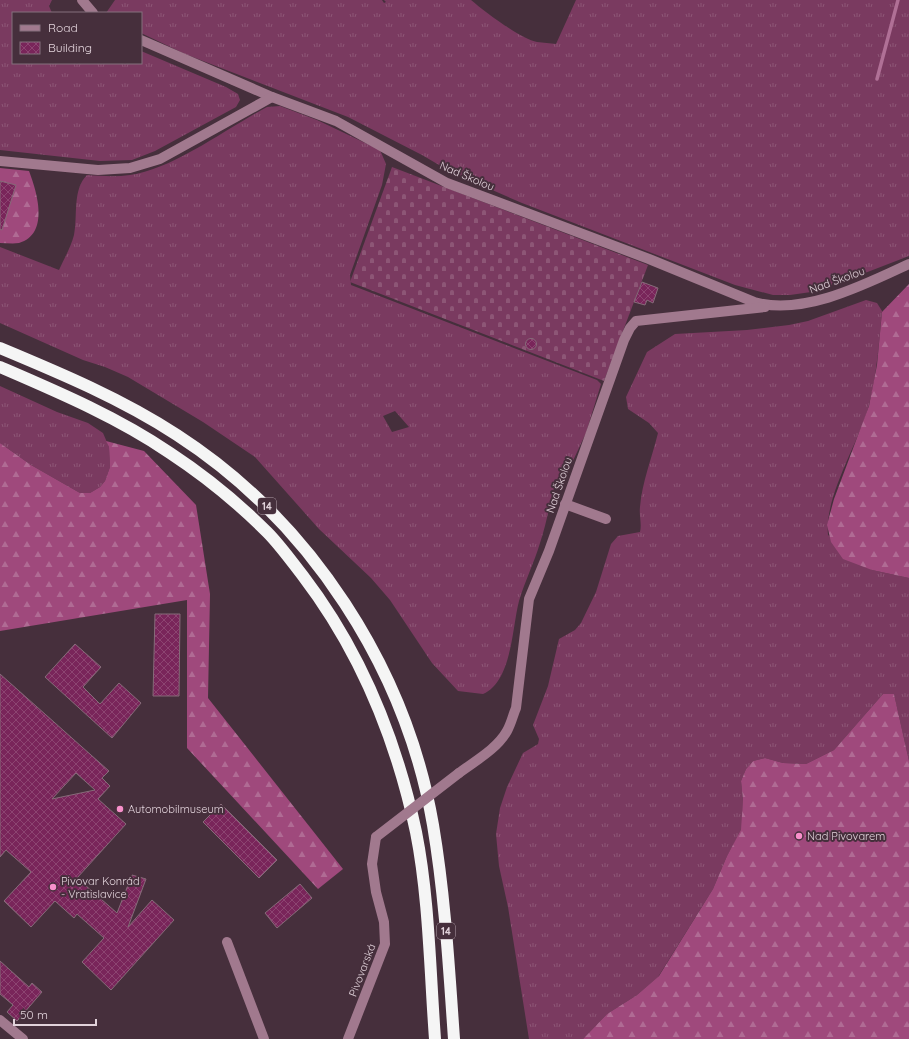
<svg xmlns="http://www.w3.org/2000/svg" width="909" height="1039" font-family="Quicksand,sans-serif">
<style>
.grass{fill:url(#grass-tufts);fill-rule:evenodd}
.forest{fill:url(#forest-firs)}
.cemetery{fill:url(#cemetery-stones)}
.lines{fill:none;stroke-linecap:round;stroke-linejoin:round}
.stream{stroke:#b07096;stroke-width:3.5}
.building{fill:url(#building-cross-hatch);stroke:#866b79;fill-rule:evenodd}
.minor{stroke:#a1798e;stroke-width:10}
.highway{stroke:#f5f5f5;stroke-width:12}
.minor-bridge{stroke:#a1798e;stroke-width:10}
.poi-dot{fill:#f890cb;stroke:#462f3c;stroke-width:1.5}
.labels{text-anchor:middle;dominant-baseline:central;stroke-width:4;stroke-linejoin:round;paint-order:stroke}
.shield{fill:#462f3c;stroke:#b3a2ab;stroke-width:1}
.shield-label{font-size:10px;font-weight:bold;fill:#e2d3db}
.street-label{font-size:11px;fill:#e2d3db;stroke:#462f3c}
.poi-label{font-size:11px;fill:#e2d3db;stroke:#462f3c;text-anchor:start}
</style>
<defs>
<pattern id="grass-tufts" width="24" height="20" patternUnits="userSpaceOnUse"><rect width="24" height="20" fill="#7a3a60"/><path d="M3 7l-1-3M5 7V3M7 7l1-3M15 17l-1-3M17 17v-4M19 17l1-3" fill="none" stroke="#8d5676"/></pattern>
<pattern id="forest-firs" width="22" height="20" patternUnits="userSpaceOnUse"><rect width="22" height="20" fill="#9f497c"/><path d="M5 1l3.5 6h-7zM16 11l3.5 6h-7z" fill="#b06b94"/></pattern>
<pattern id="cemetery-stones" width="16" height="16" patternUnits="userSpaceOnUse"><rect width="16" height="16" fill="#7a3a60"/><path d="M2 7V4a2 2 0 0 1 4 0v3zM10 15v-3a2 2 0 0 1 4 0v3z" fill="#8d5676"/></pattern>
<pattern id="building-cross-hatch" width="8" height="8" patternUnits="userSpaceOnUse"><rect width="8" height="8" fill="#79255a"/><path d="M0 0l8 8M0 8l8-8" fill="none" stroke="#8c4471"/></pattern>
</defs>
<rect width="100%" height="100%" fill="#462f3c"/>
<g class="grass">
<path d="M0,0H52L49,6L52,13H13V63H141V51L226,87L238,94L240,100L236,107L155,151L132,160L100,161L0,150Z"/>
<path d="M115,0H382L384,3L386,2L384,0H471C485,12 521,39 537,42C543,43 550,43 556,44L576,0H909V256L839,283L811,292L790,295H773L735,285L522,203L451,172L422,155L348,117L185,54L141,33V13H106Z"/>
<path d="M280,106L317,120L380,150L386,164L382,185L350,275L351,285L597,380L601,384L586,433L563,482L556,481C550,501 547,522 540,543C534,563 525,581 519,601C512,627 512,682 483,694L458,691L432,663L390,600L371,578L319,529L255,457L203,422L128,377L105,367L83,360L0,323V247L59,270C64,259 71,247 74,235C78,216 72,190 87,175C102,176 116,177 130,175C172,170 229,127 267,107ZM395,411L409,427L392,432L383,416Z"/>
<path d="M866,300L877,303L882,311C879,342 877,374 869,405C859,443 824,496 828,535L872,570L909,578V761L894,694H883L834,750L806,764L783,763L765,758L753,761L746,769L741,781L743,800L742,830L727,856L713,889L658,977L637,995L607,1014L583,1039H529L508,907L499,866L496,834L500,808L507,787L523,753L538,744L539,739L533,725L548,686L559,639L575,630L581,623L596,592L611,544L618,536L640,532C642,524 639,516 640,507C642,482 652,458 658,433L649,423L628,409L626,397L647,352L675,334L747,330L789,325L808,321Z"/>
<path d="M0,386L57,412L88,423L103,433L109,447L110,467L105,481L100,487L90,493H80L31,465L0,443Z"/>
</g>
<g class="forest">
<path d="M0,168L29,171C37,192 50,234 19,243C13,244 6,243 0,243Z"/>
<path d="M909,284V578L872,570L843,559L831,542L827,525L834,499L869,406L877,365L882,312Z"/>
<path d="M106,441L144,451L196,505L210,594L208,698L343,869L318,889L187,748V600L0,631V443L31,465L80,493H90L100,487L105,481L110,467L109,447Z"/>
<path d="M883,694H894L909,761V1039H583L607,1014L637,995L659,976L713,889L727,856L741,830L743,800L741,781L746,769L753,761L765,758L783,763L806,764L834,750Z"/>
</g>
<path class="cemetery" d="M392,167L648,265L604,381L350,282Z"/>
<g class="lines">
<path class="stream" d="M877,79L898,0"/>
</g>
<g class="building">
<path d="M0,181L16,185L2,230L0,229Z"/>
<path d="M642,282L658,288L653,303L647,300L645,305L634,302Z"/>
<circle cx="531" cy="344" r="5.5"/>
<path d="M155,614H180L179,696H153Z"/>
<path d="M75,644L101,667L83,687L100,704L119,683L141,703L112,738L45,677Z"/>
<path d="M0,674L109,771L102,778L110,786L98,799L126,824L77,878L117,913L132,875L146,879L128,927L152,900L174,920L111,990L82,962L104,938L77,914L74,918L55,901L31,927L4,901L31,872L6,850L0,857ZM76,773L95,790L52,799Z"/>
<path d="M221,804L277,860L259,878L203,822Z"/>
<path d="M300,884L312,898L277,928L265,913Z"/>
<path d="M0,961L29,987L32,983L42,992L17,1021L7,1012L13,1005L0,994Z"/>
</g>
<g class="lines">
<g class="minor">
<path d="M82,0L93,13"/>
<path d="M141,40L272,97L336,121L447,183L649,259L754,302C803,316 864,285 909,264"/>
<path d="M0,161L98,170L130,168L160,159L272,97"/>
<path d="M565,504L606,519"/>
<path d="M459,773C475,761 497,749 507,731C511,724 513,715 516,708L529,599L549,551L624,340L630,328L636,321L765,307"/>
<path d="M227,942L264,1039"/>
<path d="M0,1020L23,1039"/>
<path d="M348,1039L385,944L384,922L376,892L372,864L376,837"/>
</g>
<g class="highway">
<path d="M0,348C60,373 122,399 177,435C310,521 406,668 433,825C445,896 449,968 454,1039"/>
<path d="M0,367C58,392 117,417 170,453C205,476 238,503 267,532C280,545 292,562 303,576C361,652 396,738 416,832C429,897 430,972 435,1039"/>
</g>
<path class="minor-bridge" d="M376,837L459,773"/>
</g>
<g class="poi-dot">
<circle cx="120" cy="809" r="4"/>
<circle cx="799" cy="836" r="4"/>
<circle cx="53" cy="887" r="4"/>
</g>
<g class="labels">
<g class="shield">
<rect x="258" y="498" width="18" height="16" rx="3"/>
<rect x="437" y="923" width="18" height="16" rx="3"/>
</g>
<g class="shield-label">
<text x="267" y="506">14</text>
<text x="446" y="931">14</text>
</g>
<g class="street-label">
<text transform="translate(467 176) rotate(23)">Nad Školou</text>
<text transform="translate(837 280) rotate(-20)">Nad Školou</text>
<text transform="translate(559 485) rotate(-71)">Nad Školou</text>
<text transform="translate(362 970) rotate(-69)">Pivovarská</text>
</g>
<g class="poi-label">
<text x="128" y="809">Automobilmuseum</text>
<text x="807" y="836">Nad Pivovarem</text>
<text x="61" y="881">Pivovar Konrád<tspan x="61" dy="13">- Vratislavice</tspan></text>
</g>
</g>
<rect x="12" y="12" width="130" height="52" fill="#462f3c" stroke="#84717c"/>
<rect x="20" y="25" width="20" height="6" fill="#a1798e" stroke="#84717c"/>
<text x="48" y="32" font-size="12" fill="#e2d3db">Road</text>
<rect x="20" y="42" width="20" height="12" fill="url(#building-cross-hatch)" stroke="#84717c"/>
<text x="48" y="52" font-size="12" fill="#e2d3db">Building</text>
<path d="M14 1019v6h82v-6" fill="none" stroke="#e2d3db" stroke-width="2"/>
<text x="20" y="1019" font-size="12" fill="#e2d3db" stroke="#462f3c" stroke-width="3" paint-order="stroke">50 m</text>
</svg>
